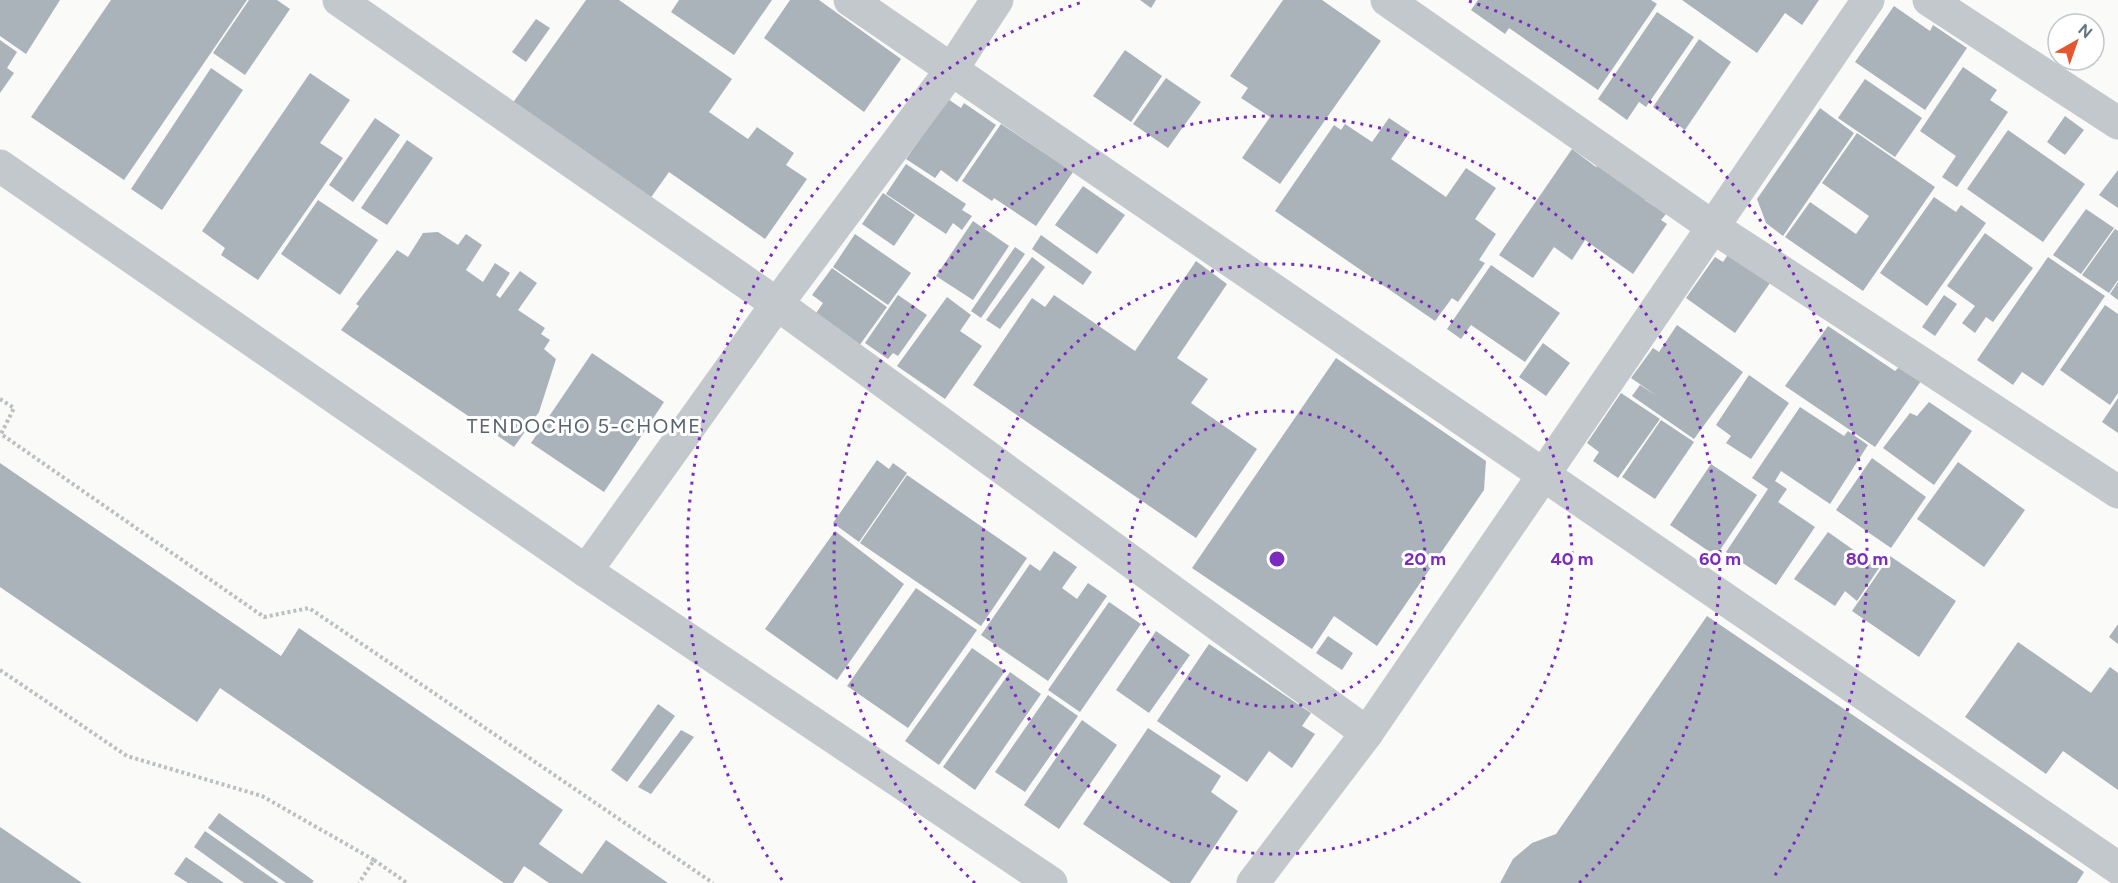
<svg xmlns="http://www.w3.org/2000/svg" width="2118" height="883" font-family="Figtree,sans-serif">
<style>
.building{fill:#aab3b9}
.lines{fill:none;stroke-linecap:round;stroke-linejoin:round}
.path{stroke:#bbbfc2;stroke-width:4;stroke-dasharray:3 3;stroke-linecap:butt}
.minor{stroke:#c3c8cc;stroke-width:33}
.tertiary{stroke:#c3c8cc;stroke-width:33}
.ring{fill:none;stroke:#7b2cbf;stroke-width:3;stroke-dasharray:3 6}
.labels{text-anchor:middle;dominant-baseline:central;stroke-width:6;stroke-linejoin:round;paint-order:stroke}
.neighbourhood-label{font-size:20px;letter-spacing:1.5px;fill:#57646e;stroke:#fff}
.centre{fill:#7b2cbf;stroke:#fff;stroke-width:3}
.ring-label{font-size:18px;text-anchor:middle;font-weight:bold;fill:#7b2cbf;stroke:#fff;stroke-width:6;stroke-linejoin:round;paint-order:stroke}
</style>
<rect width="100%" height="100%" fill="#fafaf8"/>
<g class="building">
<path d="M0,0H60L26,54L0,36Z"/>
<path d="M111,0H247L124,180L31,117Z"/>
<path d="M249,0H277L290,9L245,75L213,53Z"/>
<path d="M586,0H619L732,79L709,112L748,139L757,127L794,153L786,165L807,179L765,239L669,172L647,203L512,104Z"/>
<path d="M679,0H772L734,55L671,12Z"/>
<path d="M790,0H819L901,59L864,112L764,38Z"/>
<path d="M1140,0H1156L1151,8Z"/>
<path d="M1283,0H1322L1381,41L1280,184L1242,158L1270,117L1241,98L1248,88L1230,76Z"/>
<path d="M1478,0H1651L1657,4L1598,90L1509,28L1505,34L1471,10Z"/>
<path d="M1682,0H1819L1802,25L1785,13L1757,53Z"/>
<path d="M1894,6L1930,31L1933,25L1967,48L1925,110L1855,62Z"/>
<path d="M1657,12L1694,37L1646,107L1639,102L1627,120L1598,99Z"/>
<path d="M536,19L550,28L526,62L512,52Z"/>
<path d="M1699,39L1731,62L1685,130L1653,107Z"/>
<path d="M0,40L17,52L7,68L14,73L0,93Z"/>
<path d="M1125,50L1162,76L1131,122L1093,96Z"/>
<path d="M1963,67L1997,90L1990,100L2008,112L1957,187L1942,177L1956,156L1920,131Z"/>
<path d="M211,68L243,90L162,210L131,189Z"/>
<path d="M310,73L350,100L320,143L343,158L258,280L221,255L225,248L202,231Z"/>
<path d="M1166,78L1201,102L1168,148L1133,124Z"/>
<path d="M1865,79L1922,118L1895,157L1838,118Z"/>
<path d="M948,99L961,108L964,103L996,125L957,182L941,170L935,178L906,159Z"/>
<path d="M1820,108L1854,133L1783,236L1766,223L1757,199Z"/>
<path d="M2065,116L2084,130L2065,155L2047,142Z"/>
<path d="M375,118L400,135L353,202L329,185Z"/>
<path d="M1389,118L1410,132L1391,159L1446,197L1466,168L1496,188L1475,219L1496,234L1479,260L1485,263L1458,302L1452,298L1435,321L1275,211L1334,125L1341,130L1345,124L1372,142Z"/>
<path d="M1001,124L1073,172L1036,226L994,198L992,201L962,181Z"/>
<path d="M2008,130L2085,184L2043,242L1967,189Z"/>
<path d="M1857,133L1935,187L1863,291L1785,237L1810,202L1856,234L1869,216L1822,183Z"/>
<path d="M407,140L433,158L387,225L361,208Z"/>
<path d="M1572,149L1596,167L1601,161L1649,194L1645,200L1666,214L1661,220L1667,224L1633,274L1585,240L1572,260L1554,247L1533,278L1499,255Z"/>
<path d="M906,164L966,204L962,210L972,216L962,230L953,223L946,234L886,194Z"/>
<path d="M2118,170V208L2099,195Z"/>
<path d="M1083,186L1125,215L1097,254L1055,225Z"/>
<path d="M883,193L915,215L894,246L862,224Z"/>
<path d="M1934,197L1956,212L1961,205L1986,223L1927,306L1880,273Z"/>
<path d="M318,200L378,240L340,295L281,254Z"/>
<path d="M2086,209L2114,228L2081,274L2053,255Z"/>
<path d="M973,221L1009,246L973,300L936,276Z"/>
<path d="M2115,229L2118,231V280L2109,293L2082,275Z"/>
<path d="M438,232L458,245L466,234L482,245L466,270L483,282L495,263L510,273L496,295L500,298L520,271L537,283L518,310L545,328L541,334L550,340L544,349L556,359L539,412L514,447L341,330L359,306L356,304L397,250L408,257L423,233Z"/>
<path d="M1985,233L2033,268L1993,322L1986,317L1975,333L1962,323L1975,306L1947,286Z"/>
<path d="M855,234L911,273L888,305L833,267Z"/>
<path d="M1041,235L1092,272L1083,285L1032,249Z"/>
<path d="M1015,247L1025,254L981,318L971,311Z"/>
<path d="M1729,253L1770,283L1735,333L1686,298L1715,257L1723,262Z"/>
<path d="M1032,257L1045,267L1000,329L986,320Z"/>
<path d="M2048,257L2105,296L2043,386L2022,372L2013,385L1977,360Z"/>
<path d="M1196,261L1227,284L1177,358L1208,379L1191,403L1257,449L1196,538L973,385L1032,298L1045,307L1054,295L1135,351Z"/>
<path d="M1491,265L1560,313L1525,362L1471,325L1461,339L1447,329Z"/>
<path d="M832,268L887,307L859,346L814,316L823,303L812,295Z"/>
<path d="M2118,282V300L2110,294Z"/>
<path d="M898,295L927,315L898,356L893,353L888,359L865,343Z"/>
<path d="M1944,295L1957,304L1935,336L1922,327Z"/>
<path d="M947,297L971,315L960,331L982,346L945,399L897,366Z"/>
<path d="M2105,305L2118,314V393L2110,405L2060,370Z"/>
<path d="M1677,325L1743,372L1694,439L1632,396L1640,385L1657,396L1631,378L1653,348L1659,352Z"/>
<path d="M1828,326L1895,371L1900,366L1921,381L1875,447L1785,386Z"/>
<path d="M1543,343L1570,363L1546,396L1519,377Z"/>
<path d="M592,353L664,402L604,492L531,443Z"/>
<path d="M1336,358L1486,461L1484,490L1377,646L1334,616L1312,649L1192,568Z"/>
<path d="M1749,375L1789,403L1751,459L1726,443L1731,436L1716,425Z"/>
<path d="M1621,393L1660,419L1618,478L1593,461L1599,452L1587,443Z"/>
<path d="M2118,398V433L2102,422Z"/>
<path d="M1929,402L1972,431L1934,485L1883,448L1910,413L1917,416Z"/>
<path d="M1800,407L1844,436L1848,431L1868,445L1830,504L1781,471L1775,481L1787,489L1778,502L1815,527L1776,585L1726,552L1768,489L1752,478Z"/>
<path d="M1661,420L1694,442L1655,499L1622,477Z"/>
<path d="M1872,458L1926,497L1891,548L1836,510Z"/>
<path d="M877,460L889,469L893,463L907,473L859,542L833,523Z"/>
<path d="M1958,462L2025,510L1984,567L1917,519Z"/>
<path d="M0,463L281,656L299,628L563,810L539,844L582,874L606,840L668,883H549L524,866L513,883H504L220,688L197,722L0,587Z"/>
<path d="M1711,464L1757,495L1716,556L1670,525Z"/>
<path d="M907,475L1027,558L981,626L860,543Z"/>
<path d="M835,531L904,584L837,680L765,629Z"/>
<path d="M1828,532L1879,568L1857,601L1845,591L1835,606L1794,579Z"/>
<path d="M1054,551L1077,567L1062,588L1077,599L1088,583L1107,596L1048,681L981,635L1030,564L1040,571Z"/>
<path d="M1890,556L1956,601L1919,657L1852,611Z"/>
<path d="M916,588L977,630L908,728L847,686Z"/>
<path d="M1109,602L1141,624L1080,712L1048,690Z"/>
<path d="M1707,616L2084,872L2077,883H1500L1513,859L1532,843L1556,834Z"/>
<path d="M2118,624V644L2109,637Z"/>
<path d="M1156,631L1190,655L1149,713L1116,690Z"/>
<path d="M1328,636L1353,653L1342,670L1316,653Z"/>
<path d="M2018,642L2091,693L2110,667L2118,673V790L2063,751L2046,774L1965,717Z"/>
<path d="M1209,644L1311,713L1302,726L1315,734L1292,768L1269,751L1247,782L1157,721Z"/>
<path d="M972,648L1005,671L939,765L905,741Z"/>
<path d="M1010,672L1041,694L975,790L943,767Z"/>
<path d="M1048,695L1078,716L1025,792L995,772Z"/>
<path d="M658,704L675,716L627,782L611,770Z"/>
<path d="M1082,720L1117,745L1059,829L1024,805Z"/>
<path d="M1148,728L1221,776L1211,792L1238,811L1190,883H1171L1083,824Z"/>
<path d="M681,730L694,737L651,794L638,787Z"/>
<path d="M219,813L314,881L312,883H286L208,828Z"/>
<path d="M0,827L82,883H0Z"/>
<path d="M205,831L279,883H244L194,847Z"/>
<path d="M186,857L224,883H188L174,874Z"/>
</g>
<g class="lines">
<g class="path">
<path d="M0,399L14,408L1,434L264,617L309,608L713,883"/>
<path d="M0,670L127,756L262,796L374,860L359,883"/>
<path d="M374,860L407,883"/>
</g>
<g class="minor">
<path d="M339,0L777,304L1367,733"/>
<path d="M850,0L2118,868"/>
<path d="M1387,0L1713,227L2118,492"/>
<path d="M1929,0L2118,123"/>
<path d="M586,571L777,304L952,69L997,0"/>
<path d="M1253,883L1367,733L1868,0"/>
</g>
<path class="tertiary" d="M0,166L586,571L1051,883"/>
</g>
<g class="ring">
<circle cx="1277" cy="559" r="148"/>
<circle cx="1277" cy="559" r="295"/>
<path d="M975 883A443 443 0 1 1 1579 883"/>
<path d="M782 880A590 590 0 0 1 1085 1M1469 1A590 590 0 0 1 1772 880"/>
</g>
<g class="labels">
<g class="neighbourhood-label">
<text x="584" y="426">TENDOCHO 5-CHOME</text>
</g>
</g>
<circle cx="1277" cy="559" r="9" class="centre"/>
<g class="ring-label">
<text x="1425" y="565">20 m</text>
<text x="1572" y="565">40 m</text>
<text x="1720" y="565">60 m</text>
<text x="1867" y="565">80 m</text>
</g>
<g transform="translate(2076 42) rotate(40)"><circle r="28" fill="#ffffff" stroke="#c1c8cd" stroke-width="1.5"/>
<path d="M0-4.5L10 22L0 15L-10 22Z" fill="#e4572e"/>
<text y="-9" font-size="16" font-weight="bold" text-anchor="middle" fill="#657683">N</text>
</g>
</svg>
